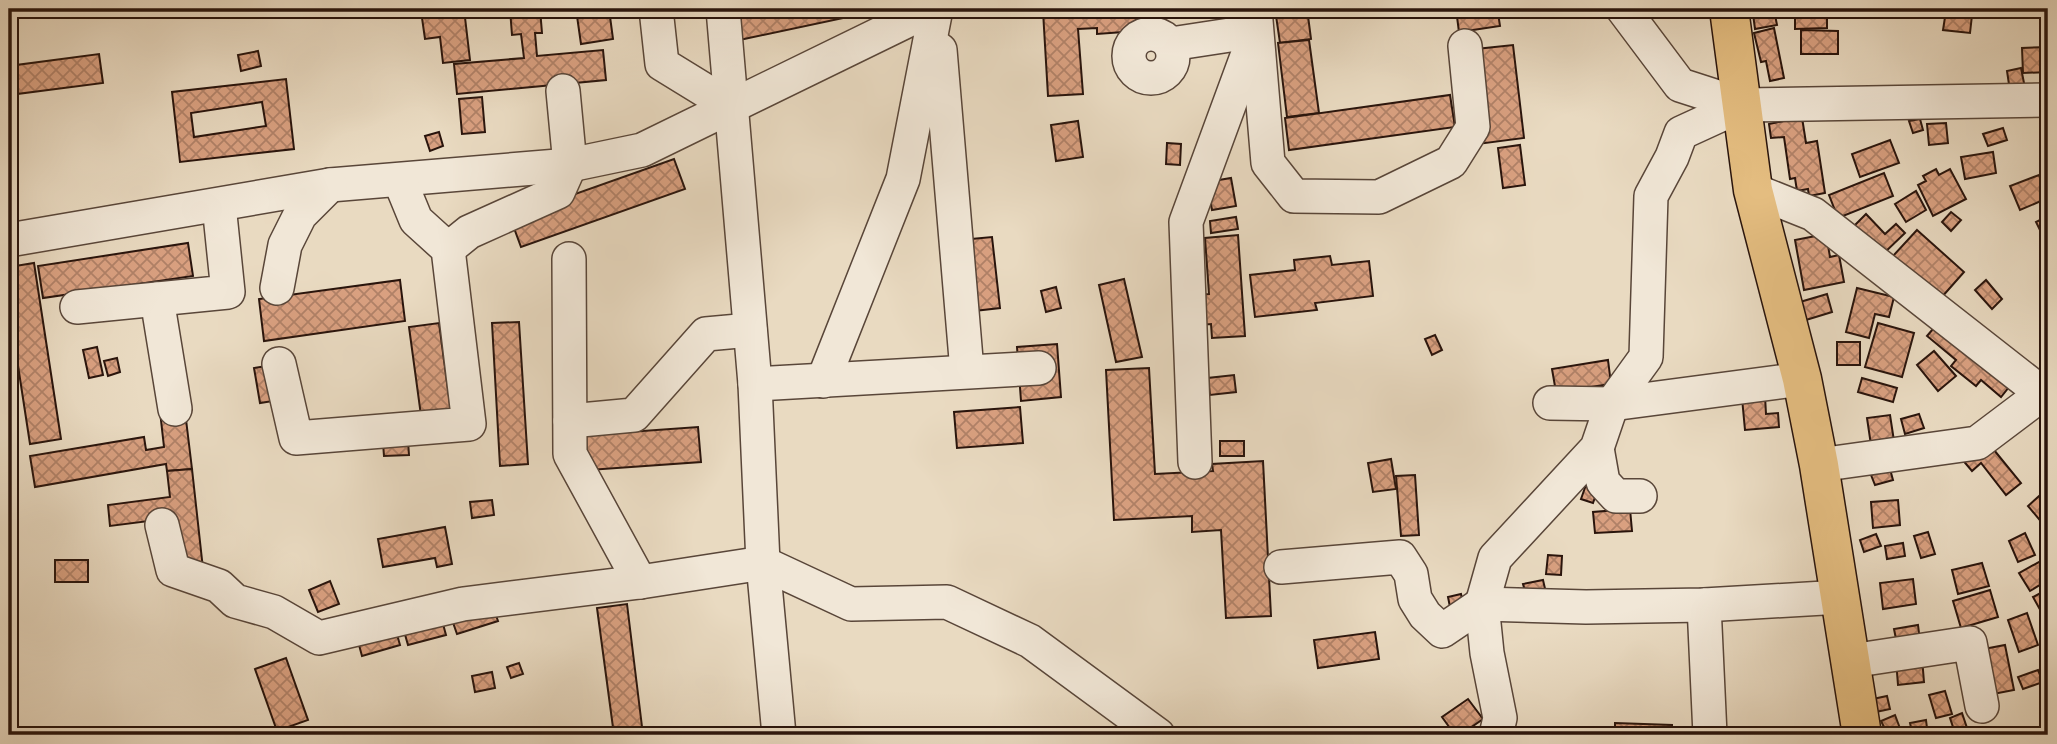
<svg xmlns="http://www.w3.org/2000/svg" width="2057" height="744" font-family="'IM FELL English',serif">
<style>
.building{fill:url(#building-cross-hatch);stroke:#29140c;stroke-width:2;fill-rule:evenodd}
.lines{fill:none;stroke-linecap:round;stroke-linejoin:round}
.minor-casing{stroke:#594639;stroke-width:36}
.major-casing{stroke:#29140c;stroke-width:41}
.minor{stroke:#f1e7d7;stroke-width:33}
.major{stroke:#e4bd80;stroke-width:38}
</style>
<defs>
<pattern id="building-cross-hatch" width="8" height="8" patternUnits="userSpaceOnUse" patternTransform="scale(1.75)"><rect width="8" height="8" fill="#d9a080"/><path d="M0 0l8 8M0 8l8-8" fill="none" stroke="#b08167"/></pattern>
</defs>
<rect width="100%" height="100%" fill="#e9dac1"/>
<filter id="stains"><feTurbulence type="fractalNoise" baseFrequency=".00286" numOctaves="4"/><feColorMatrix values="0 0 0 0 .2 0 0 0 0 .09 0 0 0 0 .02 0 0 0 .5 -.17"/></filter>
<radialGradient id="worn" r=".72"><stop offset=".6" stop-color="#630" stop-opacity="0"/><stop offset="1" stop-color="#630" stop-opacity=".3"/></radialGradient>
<g class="building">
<path d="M438,9H464L470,60L443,63L440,37L425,39L422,18L438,17Z"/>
<path d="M510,9H540L542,33H535L537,56L603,50L606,80L457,94L454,64L524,58L521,34L512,35Z"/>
<path d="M576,9H609L613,39L581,44Z"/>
<path d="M723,9H847L848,17L730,42Z"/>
<path d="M1083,9H1135L1137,31L1097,34V28L1078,29L1083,94L1048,96L1043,11Z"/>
<path d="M1139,9H1164L1165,24L1140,25Z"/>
<path d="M1275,9H1356L1308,16L1311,39L1280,43Z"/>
<path d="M1456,9H1530L1498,13L1500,26L1459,32Z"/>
<path d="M1795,9H1827V28L1795,29Z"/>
<path d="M1774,10L1777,25L1755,29L1753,14Z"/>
<path d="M1946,11L1972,15L1970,33L1943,30Z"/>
<path d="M1774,28L1784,78L1770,81L1766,61L1761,62L1754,33Z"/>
<path d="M1801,30L1838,31V54H1801Z"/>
<path d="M1309,40L1319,113L1287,117L1278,43Z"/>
<path d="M1513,45L1524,138L1478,144L1467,50Z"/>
<path d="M2048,47V72L2023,73L2022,48Z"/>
<path d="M258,51L261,66L241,71L238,55Z"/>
<path d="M99,54L103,83L9,95V66Z"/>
<path d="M2021,68L2025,88L2010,91L2007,71Z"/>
<path d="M286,79L294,149L180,162L172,92ZM262,102L266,126L194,137L191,113Z"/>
<path d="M1450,95L1455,127L1289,150L1285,118Z"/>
<path d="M482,97L485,132L462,134L459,99Z"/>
<path d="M1801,111L1806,143L1817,141L1825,193L1809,196L1808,189L1797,191L1795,178L1790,179L1784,137L1771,138L1769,124L1784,121L1783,114Z"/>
<path d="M1920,119L1923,130L1913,133L1909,121Z"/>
<path d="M1078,121L1083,157L1056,161L1051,125Z"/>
<path d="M1946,123L1948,143L1929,145L1927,124Z"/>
<path d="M2003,128L2007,140L1988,146L1983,134Z"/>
<path d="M439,132L443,146L430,151L425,136Z"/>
<path d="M1890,140L1899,163L1860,177L1852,154Z"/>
<path d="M1167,143L1181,144L1180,165L1166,164Z"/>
<path d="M1520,145L1525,185L1503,188L1498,148Z"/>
<path d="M1993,152L1996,173L1965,179L1961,157Z"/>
<path d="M674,159L685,189L521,247L510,217Z"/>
<path d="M1936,169L1939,175L1950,169L1966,199L1933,216L1918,185L1926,181L1923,176Z"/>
<path d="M1884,173L1893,196L1838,218L1829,195Z"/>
<path d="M2039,175L2048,198L2020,210L2010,186Z"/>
<path d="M1231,178L1236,206L1212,210L1207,182Z"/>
<path d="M1916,191L1926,210L1906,222L1895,204Z"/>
<path d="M1951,212L1961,220L1951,231L1942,222Z"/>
<path d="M1866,214L1885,234L1896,224L1905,233L1881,256L1853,227Z"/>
<path d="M2048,216V228L2041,232L2036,222Z"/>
<path d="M1236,217L1238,229L1211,233L1210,221Z"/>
<path d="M1917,230L1964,272L1941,298L1893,256Z"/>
<path d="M1826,234L1830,257L1839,255L1844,282L1804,290L1795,240Z"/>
<path d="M1238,235L1245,336L1212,338L1211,324L1186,326L1184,296L1209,294L1205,238Z"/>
<path d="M992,237L1000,308L957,313L950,241Z"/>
<path d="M188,243L193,276L43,298L38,266Z"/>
<path d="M1330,256L1332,265L1369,261L1373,296L1315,303L1317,310L1255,317L1250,275L1295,270L1294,260Z"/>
<path d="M34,263L61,439L30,444L9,307V267Z"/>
<path d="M1124,279L1142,357L1116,362L1099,285Z"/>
<path d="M400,280L405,321L264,341L259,299Z"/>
<path d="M1986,280L2002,299L1992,309L1975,290Z"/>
<path d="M1056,287L1061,308L1046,312L1041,291Z"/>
<path d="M1857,288L1894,297L1889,317L1875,314L1869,338L1846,332Z"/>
<path d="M1827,294L1832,312L1806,320L1800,302Z"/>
<path d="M519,322L528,464L500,466L492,323Z"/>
<path d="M1939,322L2013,382L2001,397L1981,380L1976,386L1951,366L1956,360L1927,336Z"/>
<path d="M439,323L452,419L422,423L409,327Z"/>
<path d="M1878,323L1914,333L1902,377L1865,367Z"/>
<path d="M1435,335L1442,350L1432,355L1425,339Z"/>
<path d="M176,337L192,469L167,471L166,464L35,487L30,456L144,437L146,450L164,447L152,340Z"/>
<rect x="1837" y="342" width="23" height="23"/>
<path d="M1057,344L1061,397L1021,401L1017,347Z"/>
<path d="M97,347L103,375L89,378L83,350Z"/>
<path d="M1934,351L1956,376L1938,391L1917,365Z"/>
<path d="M117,358L120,372L108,376L104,361Z"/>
<path d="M1608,360L1611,384L1556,392L1552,369Z"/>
<path d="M267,366L273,401L260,403L254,368Z"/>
<path d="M1149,368L1155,474L1213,471L1212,464L1263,461L1271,616L1226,618L1221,530L1192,532V516L1114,520L1106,370Z"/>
<path d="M1234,375L1236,392L1210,395L1208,378Z"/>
<path d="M1862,378L1897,388L1893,402L1858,392Z"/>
<path d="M1765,396L1766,414L1778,413L1779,427L1745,430L1742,398Z"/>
<path d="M1020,407L1023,443L957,448L954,412Z"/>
<path d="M1919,414L1924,428L1905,434L1901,419Z"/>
<path d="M1890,415L1894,441L1871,445L1867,418Z"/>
<path d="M698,427L701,462L561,472L559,437Z"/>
<path d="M408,441L409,455L384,456L383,443Z"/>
<rect x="1220" y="441" width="24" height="15"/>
<path d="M1994,450L2021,483L2006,495L1981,463L1972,471L1961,458Z"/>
<path d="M1391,459L1396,489L1373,492L1368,463Z"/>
<path d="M192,469L204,578L184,580L172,518L110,526L108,505L170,497L167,471Z"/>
<path d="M1890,469L1893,480L1875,485L1871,475Z"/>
<path d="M1415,475L1419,535L1401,536L1396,476Z"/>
<path d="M1587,482L1599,486L1593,503L1581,499Z"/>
<path d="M2048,488V530L2028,506Z"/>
<path d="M492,500L494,515L472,518L470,502Z"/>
<path d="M1898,500L1900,525L1873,528L1871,502Z"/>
<path d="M1630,509L1632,531L1595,533L1593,512Z"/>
<path d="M445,527L452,564L437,567L435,558L383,567L378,539Z"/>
<path d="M1928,532L1935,554L1921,558L1914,536Z"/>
<path d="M2025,533L2035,555L2018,562L2009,541Z"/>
<path d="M1876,534L1881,546L1864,552L1860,540Z"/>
<path d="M1903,543L1905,556L1887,559L1885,546Z"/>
<path d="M1548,555L1562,556L1561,575L1546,574Z"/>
<path d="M2048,557V580L2030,591L2019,573Z"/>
<rect x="55" y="560" width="33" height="22"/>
<path d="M1982,563L1989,586L1958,594L1952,570Z"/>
<path d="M1913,579L1916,604L1883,609L1880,583Z"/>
<path d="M1543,580L1546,593L1527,598L1523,584Z"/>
<path d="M330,581L339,604L318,612L309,590Z"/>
<path d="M2048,589V624L2033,597Z"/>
<path d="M1990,590L1998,617L1961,628L1953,601Z"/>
<path d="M1461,594L1464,608L1451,612L1448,597Z"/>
<path d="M491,601L498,621L457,634L450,614Z"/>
<path d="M627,604L643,735H614L597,608Z"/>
<path d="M440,613L446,635L408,645L402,624Z"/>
<path d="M2027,613L2038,645L2019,652L2008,620Z"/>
<path d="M394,624L400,645L362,656L356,634Z"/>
<path d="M1918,625L1920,641L1897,644L1894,629Z"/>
<path d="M1375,632L1379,659L1318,668L1314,640Z"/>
<path d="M2005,645L2014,690L1977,697L1968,652Z"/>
<path d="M286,658L308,720L277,731L255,669Z"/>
<path d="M1922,658L1924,682L1898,685L1896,660Z"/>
<path d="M519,663L523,674L511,678L507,667Z"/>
<path d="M2038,670L2043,682L2023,689L2018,677Z"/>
<path d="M492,672L495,688L475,692L472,676Z"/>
<path d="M1945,691L1952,714L1936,718L1929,695Z"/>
<path d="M1887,696L1890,709L1871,713L1868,700Z"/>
<path d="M1468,699L1483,719L1460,735H1455L1442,717Z"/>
<path d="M1962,713L1967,728L1955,733L1950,718Z"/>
<path d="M1895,715L1901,731L1888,735L1881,721Z"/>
<path d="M1926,720L1927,728L1912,732L1910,723Z"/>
<path d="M1615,723L1672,725V735H1615Z"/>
</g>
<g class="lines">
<g class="minor-casing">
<g id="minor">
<path d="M656,9L662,64L732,107"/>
<path d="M723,9L755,384L763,563L779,735"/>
<path d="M1255,9L1268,163L1294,196L1379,197L1451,162L1473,127L1465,46"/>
<path d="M1623,9L1680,85L1742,105L2048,100"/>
<circle cx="1151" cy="56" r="22"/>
<path d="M1171,44L1256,31"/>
<path d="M940,50L967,371"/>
<path d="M1753,190L1813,214L2048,398"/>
<path d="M9,240L330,185L570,165L642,150L931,9"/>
<path d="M448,249L469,232L558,192L570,165L563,91"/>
<path d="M569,259L570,454L640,582"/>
<path d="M277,288L285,245L300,215L330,185"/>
<path d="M157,299L175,409"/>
<path d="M77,307L228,292L219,205"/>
<path d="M279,364L296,438L469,424L448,249L416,220L400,181"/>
<path d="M823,381L903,179L936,9"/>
<path d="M755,384L1039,368"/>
<path d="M1550,403L1612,404L1802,379"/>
<path d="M570,421L634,415L706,334L750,330"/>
<path d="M1597,448L1603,482L1616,496H1640"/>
<path d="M1195,462L1186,222L1253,40"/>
<path d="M1819,465L1977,443L2042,394"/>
<path d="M162,525L173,570L219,586L235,601L274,612L319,638L463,604L640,582L763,563L851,604L947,602L1030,641L1158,735"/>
<path d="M1281,567L1400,557L1411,574L1415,599L1425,615L1442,631L1482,604L1586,607L1704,605L1841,597"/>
<path d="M1704,605L1710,735"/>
<path d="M1851,661L1970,643L1982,706"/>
<path d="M1496,735L1500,718L1487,653L1482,604L1495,558L1597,448L1612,404L1646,357L1651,196L1672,157L1681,133L1742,105"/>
</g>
</g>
<g class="major-casing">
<path id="major" d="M1729,9L1753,190L1802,379L1819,465L1862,735"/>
</g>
<use href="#minor" class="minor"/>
<use href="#major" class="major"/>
</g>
<rect width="2057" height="744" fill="none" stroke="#e9dac1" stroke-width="35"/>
<rect x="10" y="10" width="2036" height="723" fill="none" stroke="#29140c" stroke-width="3.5"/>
<rect x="18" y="18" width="2022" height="709" fill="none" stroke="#29140c" stroke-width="2"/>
<rect width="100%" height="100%" filter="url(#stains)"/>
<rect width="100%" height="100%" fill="url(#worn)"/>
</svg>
